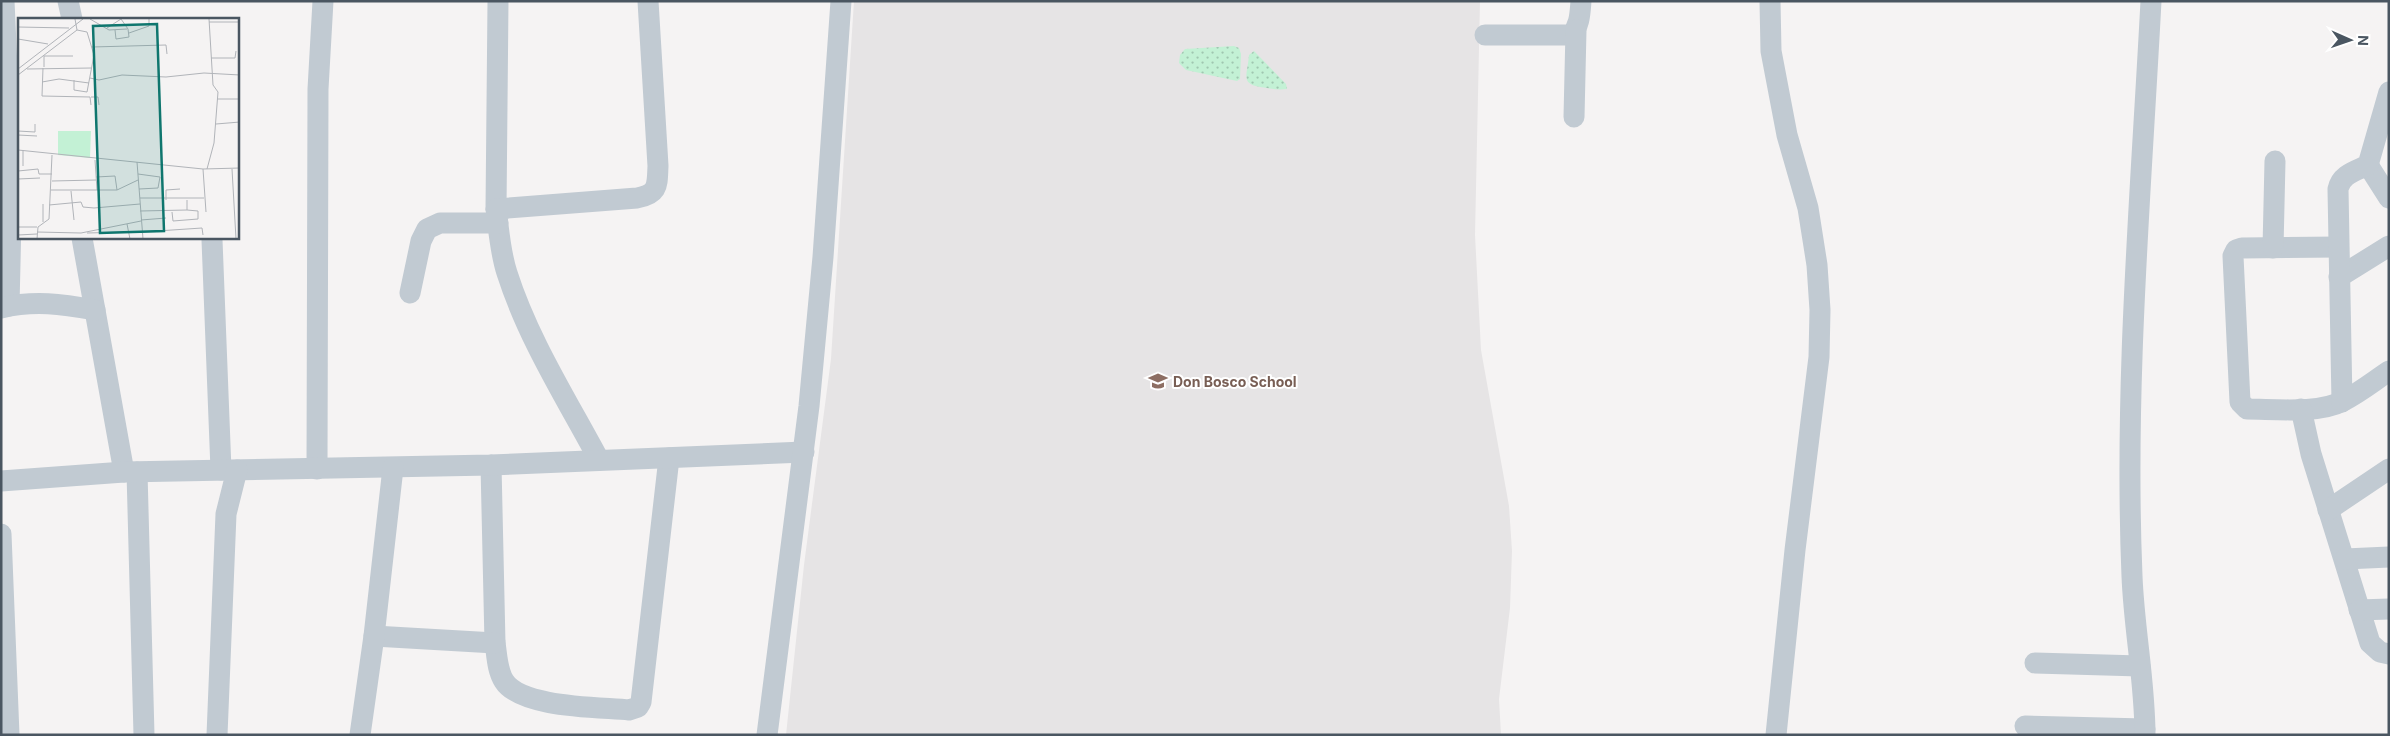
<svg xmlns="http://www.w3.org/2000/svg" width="2390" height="736" font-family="Inter,sans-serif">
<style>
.education{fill:#e6e4e5}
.garden{fill:url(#garden-dots)}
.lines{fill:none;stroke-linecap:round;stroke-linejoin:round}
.minor{stroke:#c1cad2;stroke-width:21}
.labels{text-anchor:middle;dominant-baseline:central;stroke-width:4;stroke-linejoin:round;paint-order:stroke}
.education-label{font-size:14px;font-weight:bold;fill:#785e54;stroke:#fff;text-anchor:start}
.inset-road{fill:none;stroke:#b1b4b9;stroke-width:1}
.view{fill:#0f766e;fill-opacity:0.15;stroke:#0f766e;stroke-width:2.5}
.inset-edge{fill:none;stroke:#4a5661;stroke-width:2.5}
</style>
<defs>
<pattern id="garden-dots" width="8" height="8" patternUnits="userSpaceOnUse" patternTransform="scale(1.25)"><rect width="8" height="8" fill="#c3f1d5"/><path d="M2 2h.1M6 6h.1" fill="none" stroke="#a0c6b0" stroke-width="1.8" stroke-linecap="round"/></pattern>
</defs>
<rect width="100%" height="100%" fill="#f5f3f3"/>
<path class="education" d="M854,1H1480L1475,235L1481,350L1509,506L1512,551L1510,608L1499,699L1501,735H786L804,565L831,359Z"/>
<g class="garden">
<path d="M1234,46L1239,48L1241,54L1240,79L1237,81L1186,70L1179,63L1180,55L1185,49Z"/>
<path d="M1254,51L1286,84L1287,89C1280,90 1273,89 1267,88C1239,85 1247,78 1249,55Z"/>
</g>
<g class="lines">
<g class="minor">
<path d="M4,1L12,177L9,306"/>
<path d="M68,1L72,19"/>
<path d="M498,1L496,209C499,230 500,252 507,273C528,339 567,400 599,460"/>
<path d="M1770,1L1771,51L1787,135L1808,208L1817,265L1820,310L1819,357L1795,550L1776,735"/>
<path d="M1485,35H1571C1580,26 1580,13 1581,1"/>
<path d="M1574,117L1576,30"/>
<path d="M2368,165L2389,198"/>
<path d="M496,209L637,198C659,194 657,185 658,166L648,1"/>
<path d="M82,238L124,472"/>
<path d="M212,240L221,470"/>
<path d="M2338,247L2242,248L2236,250L2233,256L2240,402L2247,409C2274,409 2319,414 2343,401C2359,393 2374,381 2389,371"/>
<path d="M2273,248L2275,161"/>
<path d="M2339,277L2389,246"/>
<path d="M410,293L421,241L427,229L440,223H498"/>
<path d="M1,308C34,300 62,304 95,310"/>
<path d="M2342,402L2338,189C2341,174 2356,171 2368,165L2389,92"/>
<path d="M2301,409L2311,454L2370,643L2380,652L2389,654"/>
<path d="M491,465L495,643C497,655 497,670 504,681C521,708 599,707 629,710L638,707L641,702L669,458"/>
<path d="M317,469L318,89L323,1"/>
<path d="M137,472L144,735"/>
<path d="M1,481L124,472L491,465L804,452"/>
<path d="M2328,510L2389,469"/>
<path d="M1,534L9,735"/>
<path d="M2345,559L2389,557"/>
<path d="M2359,610L2389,609"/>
<path d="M374,636L495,643"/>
<path d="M2035,663L2140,666"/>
<path d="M2025,726L2145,729"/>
<path d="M217,735L226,514L237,470"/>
<path d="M360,735L374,636L393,468"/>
<path d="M767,735L809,406L823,257L841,1"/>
<path d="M2145,735C2145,682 2134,629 2132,576C2124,385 2141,192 2151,1"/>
</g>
</g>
<defs>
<g id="school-bare" transform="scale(1.5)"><path d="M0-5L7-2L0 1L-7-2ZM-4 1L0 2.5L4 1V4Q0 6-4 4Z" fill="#8d6e63" stroke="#fff" stroke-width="2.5" paint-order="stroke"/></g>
</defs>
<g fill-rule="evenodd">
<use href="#school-bare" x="1158" y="381"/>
</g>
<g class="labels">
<g class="education-label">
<text x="1173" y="381">Don Bosco School</text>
</g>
</g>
<g transform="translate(18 18)">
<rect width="221" height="221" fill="#f5f3f3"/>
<path d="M40,113H73L72,140L40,137Z" fill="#c3f1d5"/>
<path class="inset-road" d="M72,1L91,12L109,11M191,4H222M0,9L51,10M89,10L103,1M97,12L98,21L111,19L110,11L103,1M111,15L131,8V1M0,21L30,26M74,29L148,27L149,36M193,40H217L218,33M26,49V38H55M25,50L24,78L72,79L73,87M0,51L65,1M9,51L73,50M0,57L59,12L57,1M72,60L81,62L104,57L148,59L186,55L222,57M56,62V72L69,74L76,37L69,14L59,12M24,64L41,61L71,65M73,79H80L81,87M199,81H222M198,106L222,104M0,113L17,114V106M0,117L19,118M0,132L185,151L222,150M77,142L79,172M119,144L125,221M5,148V132M185,151L188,194M189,151L196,125L200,74L195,67L191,1M214,151L218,221M0,153L20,151L21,156H34M120,156L142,159L140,170L121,171M78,159L97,158L99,172M0,161L22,160M34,163L78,162M33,172H99L120,162M53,173L56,202M122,180H186M148,182V172L162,171M25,186V204M31,187L63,184L65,189L76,190L122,186M122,193L169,192V182M154,194L155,203L180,201V193L169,192M123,202L148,200M109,206L112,221M0,209H19M19,214L63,215L123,203M124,214L184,210L185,217M69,215L109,214M0,217L19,216M19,221L20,209L31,201L34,137"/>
<path class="view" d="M139,6L146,213L82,215L75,8Z"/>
<rect width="221" height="221" class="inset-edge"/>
</g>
<rect width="2390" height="736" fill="none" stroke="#4a5661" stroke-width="5"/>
<g transform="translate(2350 40) rotate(92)" stroke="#ffffff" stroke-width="4" paint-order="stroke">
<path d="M0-4L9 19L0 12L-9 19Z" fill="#4a5661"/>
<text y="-8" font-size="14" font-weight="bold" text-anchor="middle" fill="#4a5661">N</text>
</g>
</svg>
